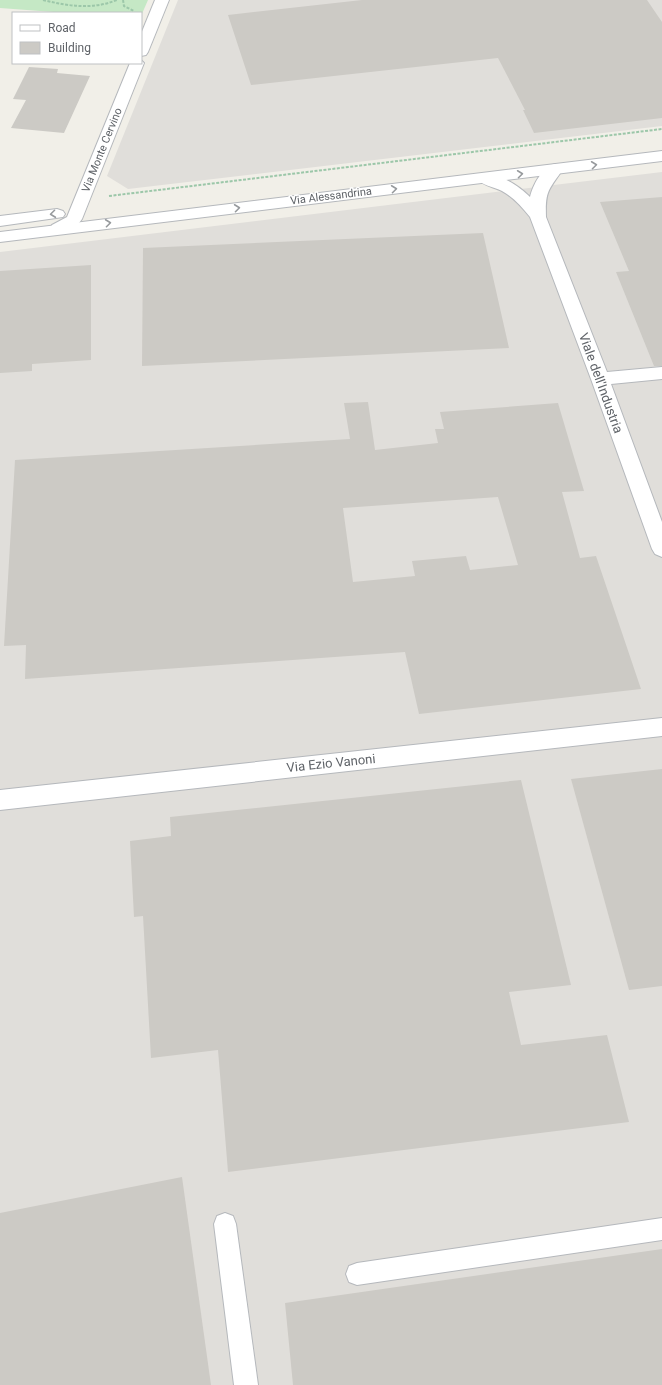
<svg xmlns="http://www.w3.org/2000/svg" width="662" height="1385" font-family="Roboto,sans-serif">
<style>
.industrial{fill:#e0deda}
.green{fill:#c5e8c5}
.building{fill:#cccac5;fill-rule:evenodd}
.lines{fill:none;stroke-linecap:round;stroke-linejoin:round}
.service-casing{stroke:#b5b8bc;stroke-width:2}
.minor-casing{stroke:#b5b8bc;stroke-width:2}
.tertiary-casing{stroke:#b5b8bc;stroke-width:2}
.path{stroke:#9cc7a9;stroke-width:2;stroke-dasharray:3 1.5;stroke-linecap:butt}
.service{fill:#fff;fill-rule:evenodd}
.minor{fill:#fff;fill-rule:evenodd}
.tertiary{fill:#fff;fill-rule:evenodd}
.oneway{stroke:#979a9d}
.labels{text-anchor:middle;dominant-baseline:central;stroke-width:3;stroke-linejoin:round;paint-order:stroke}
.far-street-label{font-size:11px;fill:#5f6368;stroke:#fff}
.street-label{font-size:13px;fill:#5f6368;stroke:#fff}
</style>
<rect width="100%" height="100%" fill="#f1efe8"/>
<g class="industrial">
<path d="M178,0H662V126L128,189L107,176Z"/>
<path d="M662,172V1385H0V252Z"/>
</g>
<path class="green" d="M0,0H148L141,16V13H67L0,8Z"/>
<g class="building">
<path d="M362,0H647L662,22V118L534,133L523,110H525L498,58L251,85L228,15Z"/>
<path d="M29,67L58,69L57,73L90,76L64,133L11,128L26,100L13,99Z"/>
<path d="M662,197V366H654L616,272L629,271L600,202Z"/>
<path d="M483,233L509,348L142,366L143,248Z"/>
<path d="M91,265V360L32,364V371L0,373V271Z"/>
<path d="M368,402L375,450L438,443L435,429H444L440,412L558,403L584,491L562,492L580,558L596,556L641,689L419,714L405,652L25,679L26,645L4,646L15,460L350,439L344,403ZM498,497L518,565L470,570L466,556L412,561L415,576L353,582L343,508Z"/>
<path d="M662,769V986L629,990L571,779Z"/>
<path d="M521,780L571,985L509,992L521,1045L607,1035L629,1122L228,1172L218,1050L151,1058L143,916L134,917L130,841L171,836L170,817Z"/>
<path d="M182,1177L211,1385H0V1213Z"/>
<path d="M662,1249V1385H293L285,1303Z"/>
</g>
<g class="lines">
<g class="service-casing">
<g id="service">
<path d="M225,1213L233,1216L236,1224L258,1385H234L214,1224L217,1216Z"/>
<path d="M662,1218V1240L357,1285L349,1282L346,1274L349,1266L357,1263Z"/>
</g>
</g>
<g class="minor-casing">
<g id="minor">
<path d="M155,0H169L148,52L146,55L141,56V34Z"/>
<path d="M141,60L144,63L82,219C76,228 63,235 52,233L50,229L52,225L67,217L130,63H141Z"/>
<path d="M555,164L561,166L563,169C549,190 545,190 546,217L607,372L662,367V379L611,384L662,522V557L655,554L652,549L591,379L530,217C522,207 513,197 502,191C494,187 481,185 476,178L478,175C496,170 519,186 530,197C533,185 542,167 555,164Z"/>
<path d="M662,718V736L0,810V790Z"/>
</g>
</g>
<g class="tertiary-casing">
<g id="tertiary">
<path d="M662,151V161L0,242V232Z"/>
<path d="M57,209L63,211L65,214L63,217L0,226V216Z"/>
</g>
</g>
<g class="path">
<path d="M43,0C68,6 92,10 117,0"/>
<path d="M123,0L124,6L134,11"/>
<path d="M109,196L662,129"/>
</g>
<use href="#service" class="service"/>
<use href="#minor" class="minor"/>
<use href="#tertiary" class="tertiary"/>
</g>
<defs><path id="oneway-chevron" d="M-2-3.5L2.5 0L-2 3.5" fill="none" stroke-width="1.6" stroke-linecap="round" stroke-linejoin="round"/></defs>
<g class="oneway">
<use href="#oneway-chevron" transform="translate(594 165) rotate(-7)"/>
<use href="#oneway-chevron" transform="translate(520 174) rotate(-7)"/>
<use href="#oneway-chevron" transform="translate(394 189) rotate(-7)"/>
<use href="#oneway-chevron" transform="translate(237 208) rotate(-7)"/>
<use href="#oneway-chevron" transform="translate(53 214) rotate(173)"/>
<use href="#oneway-chevron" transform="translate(108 223) rotate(-7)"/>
</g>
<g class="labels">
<g class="far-street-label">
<text transform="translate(102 150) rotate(-68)">Via Monte Cervino</text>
<text transform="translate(331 196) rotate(-7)">Via Alessandrina</text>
</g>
<g class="street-label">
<text transform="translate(601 383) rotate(70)">Viale dell'Industria</text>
<text transform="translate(331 763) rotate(-6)">Via Ezio Vanoni</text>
</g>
</g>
<rect x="12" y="12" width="130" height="52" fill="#ffffff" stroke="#bfc1c3"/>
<rect x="20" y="25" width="20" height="6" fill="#ffffff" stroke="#bfc1c3"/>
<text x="48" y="32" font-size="12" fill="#5f6368">Road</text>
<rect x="20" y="42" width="20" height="12" fill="#cccac5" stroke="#bfc1c3"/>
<text x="48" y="52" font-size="12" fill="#5f6368">Building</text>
</svg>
